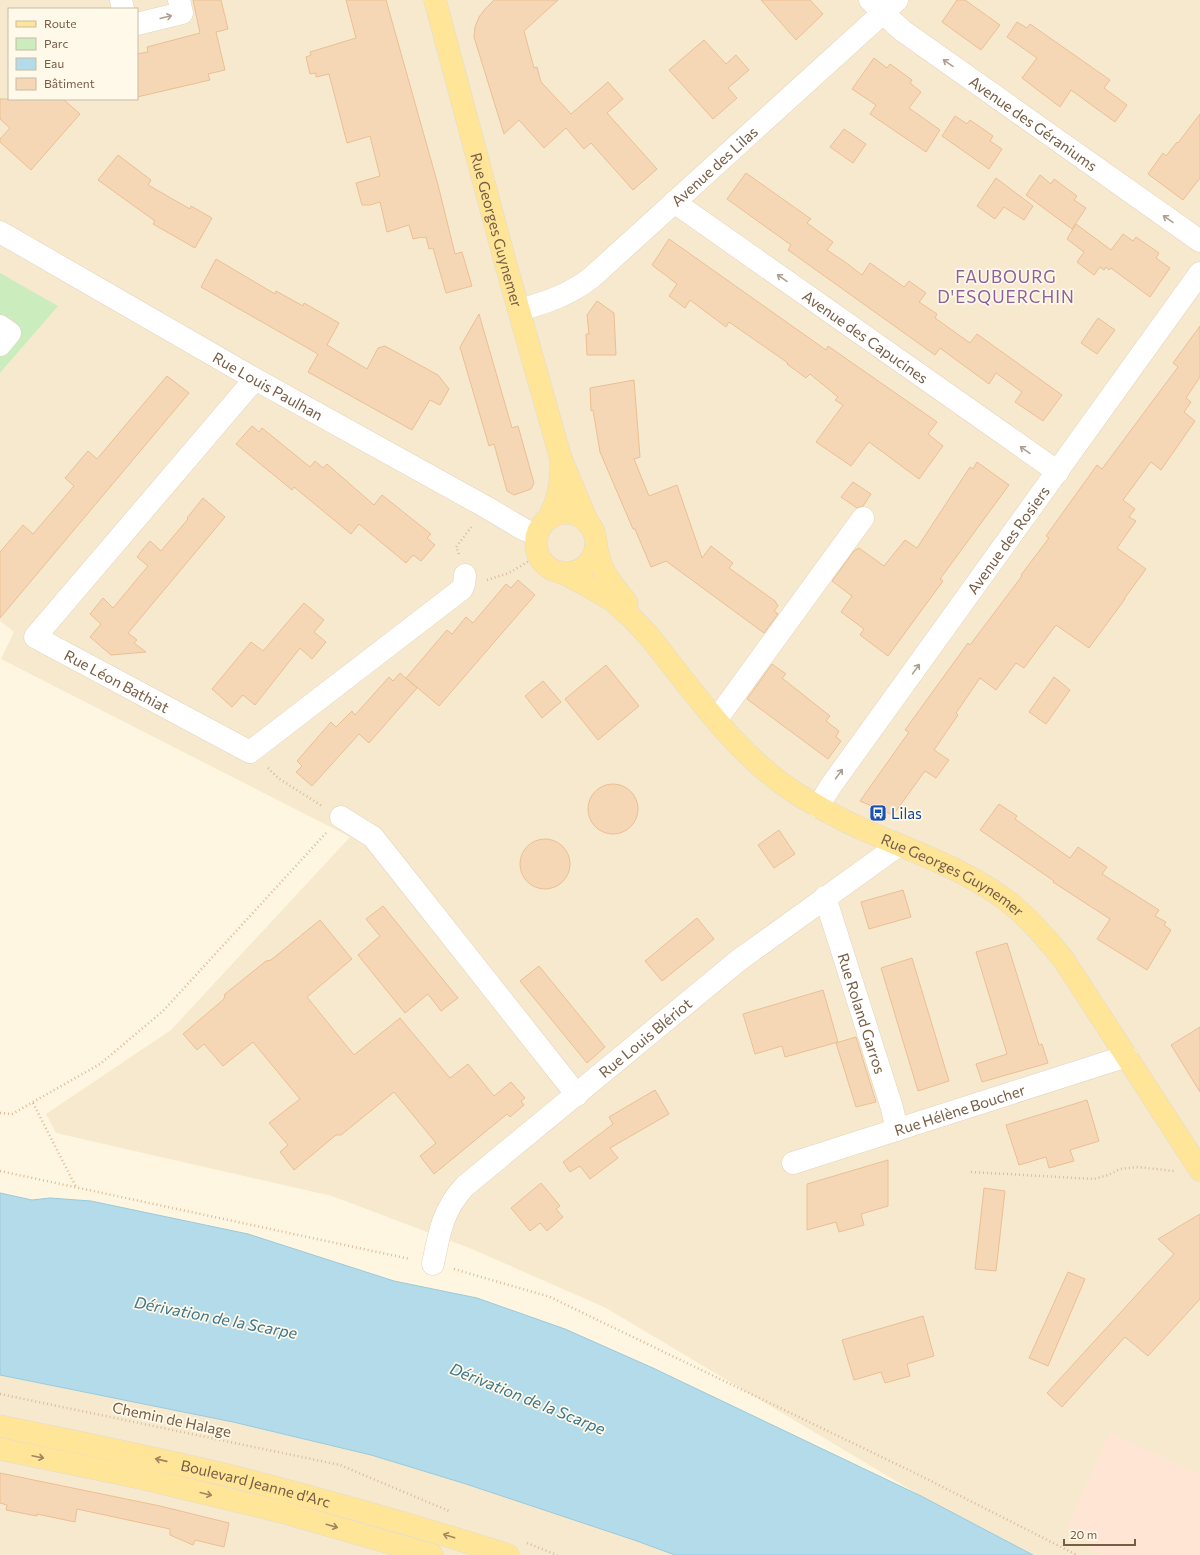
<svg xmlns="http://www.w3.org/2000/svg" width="1200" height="1555" font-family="Commissioner,sans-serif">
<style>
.residential{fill:#f7e9ce;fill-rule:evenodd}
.commercial{fill:#ffe6d4}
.green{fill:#cbedbe}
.water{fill:#b3dbe9;stroke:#99cadc}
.building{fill:#f6d7b5;stroke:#eabf94}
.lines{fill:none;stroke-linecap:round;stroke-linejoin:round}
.minor-casing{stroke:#e3d3bb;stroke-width:23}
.major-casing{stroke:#e1dbd6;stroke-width:23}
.path{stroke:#dbba99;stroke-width:2.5;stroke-dasharray:1 3;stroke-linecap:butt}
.minor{stroke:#fff;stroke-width:22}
.major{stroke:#ffe597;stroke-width:22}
.oneway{stroke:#ad9e8f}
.oneway2{stroke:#a0865e}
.labels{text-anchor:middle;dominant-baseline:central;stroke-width:3.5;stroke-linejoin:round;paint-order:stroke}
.street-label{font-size:15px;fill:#775d45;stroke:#fff9e9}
.transit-label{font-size:15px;fill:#164399;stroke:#fff9e9;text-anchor:start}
.water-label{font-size:16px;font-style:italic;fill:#3c768d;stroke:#fff9e9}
.quarter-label{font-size:17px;letter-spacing:1px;fill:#8f609c;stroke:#fff9e9}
</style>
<rect width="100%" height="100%" fill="#fef6e0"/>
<g class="residential">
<path d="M0,0H1200V1555H1033L921,1496L606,1308L472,1249L332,1196L56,1133L46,1114L171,1030L350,837L1,659L14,632L0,621V373L57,306L0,274ZM9,9H137V99H9Z"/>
<path d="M0,1375L233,1422L372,1455L466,1484L634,1540L675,1555H0Z"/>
</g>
<path class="commercial" d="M1110,1432L1200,1475V1555H1101L1089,1549L1092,1543L1066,1528Z"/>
<path class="green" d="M0,273L58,306L0,373Z"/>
<path class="water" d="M0,1193L32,1200L50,1198L91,1201L248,1234L394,1281L477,1298L565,1329L653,1368L921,1496L1033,1555H675L634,1540L466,1484L371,1455L233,1422L0,1375Z"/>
<g class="building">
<path d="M193,0H221L228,29L216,32L225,70L208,74L210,80L137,97V54L148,52L147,47L200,33Z"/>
<path d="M346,0H386L438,185L455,254L462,252L472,286L446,293L433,248L429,249L426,237L423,238L422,237L413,239L409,225L387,232L380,202L370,205H362L356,183L380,176L370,136L347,143L329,74L316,77V73L310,74L306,57L311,55L310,52L356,38Z"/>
<path d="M494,0H558L524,31L534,68L537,67L541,82L571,114L608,82L623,99L607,113L657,169L633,190L591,143L584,149L566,128L544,148L519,120L504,134L474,37L475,27L479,17L485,9Z"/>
<path d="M761,0H810L823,14L796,40Z"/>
<path d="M957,0H965L1000,25L981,50L942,22Z"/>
<path d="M1017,22L1027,28L1030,24L1110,80L1104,88L1127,105L1115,122L1071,90L1060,107L1022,78L1037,58L1007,37Z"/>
<path d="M704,40L726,64L736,55L749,70L728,88L737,98L713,119L669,70Z"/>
<path d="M874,58L887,68L890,64L912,80L910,83L921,92L909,108L940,130L926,152L870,114L876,105L852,89Z"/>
<path d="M0,99H63L80,114L31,170L0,142V139L10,128L0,119Z"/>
<path d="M1200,114V178L1183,200L1148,174L1163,153L1166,156L1177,142L1178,143Z"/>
<path d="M955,116L967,124L970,120L993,136L990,141L1002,149L989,169L942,136Z"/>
<path d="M844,129L866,144L853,163L830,147Z"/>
<path d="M118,155L151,180L148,185L190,209L191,206L212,218L195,248L153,224L155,221L98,180Z"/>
<path d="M746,173L811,219L807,223L833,242L827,250L845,262L862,275L870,263L904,287L909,281L926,293L919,302L937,314L935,318L970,343L977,334L1062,395L1043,421L1015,402L1022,392L996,373L989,384L940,348L935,355L788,250L791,245L727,199Z"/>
<path d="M1040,175L1051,184L1054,179L1077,196L1074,200L1086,208L1072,229L1026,195Z"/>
<path d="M996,178L1033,206L1024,220L1004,207L995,219L977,206Z"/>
<path d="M1076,224L1111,250L1123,234L1133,241L1136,237L1159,253L1156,258L1170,268L1150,297L1111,268L1109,270L1106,267L1104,270L1100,267L1094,275L1077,262L1084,252L1067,239Z"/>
<path d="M669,239L826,350L828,346L937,422L928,434L943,446L919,479L869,442L851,466L816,442L843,405L835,400L838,397L810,374L806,378L787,364L788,363L729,322L726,327L690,300L685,308L669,296L677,284L652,265Z"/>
<path d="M216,259L275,294L276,291L303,306L304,303L339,323L327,345L367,369L378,348L385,346L438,375L449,389L440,405L430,400L412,430L308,372L318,354L201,287Z"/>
<path d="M597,301L614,313L616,355H587L586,334H589L587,315Z"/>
<path d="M479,314L512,428L518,426L534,483L531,489L514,495L507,491L494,444L489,446L460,347Z"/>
<path d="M1098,318L1115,330L1097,354L1081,343Z"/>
<path d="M1200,326V377L1186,398L1191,402L1184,412L1195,421L1161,470L1151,462L1123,500L1135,509L1129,517L1136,521L1117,548L1146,569L1124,599H1125L1089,648L1056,625L1024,668L1016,663L996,690L980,678L956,713L958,715L934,750L949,760L936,778L925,771L893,815L860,801L909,732L905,730L968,643L970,645L1022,576L1021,575L1049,538L1046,536L1097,465L1102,469L1178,367L1173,363Z"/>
<path d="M167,376L189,393L0,618V552L23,525L33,534L74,486L65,478L88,451L97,459Z"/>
<path d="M634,380L640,457L634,459L649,496L677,485L702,558L711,546L733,563L729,568L775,601L778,606L774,611L778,614L764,633L666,561L651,567L635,529H633L600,452L593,410L591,411L590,388Z"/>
<path d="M252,426L259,432L262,428L310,467L315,461L323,468L327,464L374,505L382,495L431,534L427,538L435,545L421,561L413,555L406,563L359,524L351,534L294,487L292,490L236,444Z"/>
<path d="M977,462L1009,485L940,579L943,581L888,656L860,635L864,629L841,612L852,596L832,581L854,551L859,548L884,566L905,540L917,548L970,467L973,469Z"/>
<path d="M853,482L871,494L863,506L857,508L841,497Z"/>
<path d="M203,498L225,517L128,633L137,640L134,643L146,652L111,655L90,637L101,624L90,614L103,598L113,608L148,566L137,557L143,549L150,541L161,551L188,519L187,518Z"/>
<path d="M518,580L535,595L439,706L406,678L447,630L452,634L466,617L473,623L506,584L511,588Z"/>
<path d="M304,603L324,620L314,632L326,642L312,659L300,648L255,705L243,695L232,707L212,689L251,642L263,651Z"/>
<path d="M772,664L786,674L782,678L830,716L826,721L839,731L836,737L841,741L828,759L747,699Z"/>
<path d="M606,665L639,706L598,740L565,699Z"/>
<path d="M400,673L417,688L369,743L359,734L312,786L296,772L302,766L297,761L331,722L336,727L352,711L355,715L389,677L393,681Z"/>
<path d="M1054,677L1070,690L1046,724L1029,712Z"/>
<path d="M543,681L561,702L542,718L525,696Z"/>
<circle cx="613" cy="809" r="25"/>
<path d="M999,804L1017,816L1015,819L1070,858L1078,847L1107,867L1102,874L1159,910L1155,916L1166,922L1164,925L1171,930L1147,970L1097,939L1110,919L1053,882L1054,881L980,830Z"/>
<path d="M779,830L795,854L774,868L758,845Z"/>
<circle cx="545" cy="864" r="25"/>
<path d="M903,890L911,917L869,929L861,902Z"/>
<path d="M383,906L458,998L441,1011L428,994L405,1013L358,955L380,936L366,919Z"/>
<path d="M697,918L714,939L662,981L645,961Z"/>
<path d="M320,920L352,959L307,997L354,1055L400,1018L450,1078L468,1064L494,1096L511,1082L525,1098L521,1101L524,1105L510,1117L507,1114L434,1174L420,1156L436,1143L394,1092L341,1135H336L294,1170L280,1152L288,1145L269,1123L300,1099L253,1042L223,1066L204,1044L197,1050L183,1034L224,999L225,994L266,961L271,960Z"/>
<path d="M1007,943L1039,1045L1042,1044L1048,1063L982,1082L976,1064L1007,1054L976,952Z"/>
<path d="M912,958L949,1081L918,1091L881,968Z"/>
<path d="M539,966L605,1047L587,1063L520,981Z"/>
<path d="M823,990L838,1042L785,1057L782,1046L755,1054L743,1014Z"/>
<path d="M1200,1027V1092L1171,1045Z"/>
<path d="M856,1037L876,1102L856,1107L836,1043Z"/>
<path d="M655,1090L669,1114L610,1148L618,1158L590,1179L580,1166L570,1172L563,1162L613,1124L609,1117Z"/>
<path d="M1087,1100L1099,1141L1070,1150L1074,1161L1049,1168L1046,1157L1019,1165L1006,1125Z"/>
<path d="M888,1160V1206L861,1214L864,1225L839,1232L836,1222L807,1230V1184Z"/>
<path d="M541,1183L560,1206L556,1209L563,1217L547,1231L540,1223L530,1231L511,1208Z"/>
<path d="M984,1188L1005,1191L996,1271L975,1269Z"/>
<path d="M1200,1214V1299L1148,1356L1125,1337L1062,1407L1047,1393L1174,1254L1158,1239Z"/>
<path d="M1068,1272L1085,1279L1048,1366L1029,1358Z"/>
<path d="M923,1316L934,1356L907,1364L910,1376L885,1383L881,1372L854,1380L842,1340Z"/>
<path d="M0,1473L160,1506L229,1523L224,1547L195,1540L193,1545L170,1535V1529L77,1509L75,1522L37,1514V1516L6,1510L7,1505L0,1503Z"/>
</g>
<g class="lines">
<g class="minor-casing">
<g id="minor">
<path d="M121,0L123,9"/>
<path id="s1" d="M870,0L883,13L903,31L1200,241"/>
<path d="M137,24L182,13L179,0"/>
<path id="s2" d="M674,202L1058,472"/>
<path id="s3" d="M0,232L255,379L486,507L523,529L537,535"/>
<path id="s4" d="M519,310C545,303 569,295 591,278L897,0"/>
<path d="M0,326L10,333L0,345"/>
<path id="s5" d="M255,379L35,637L250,752L462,589L464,584L465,575"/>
<path d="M716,720L863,518"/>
<path id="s6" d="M818,807L830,787L1200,273"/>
<path d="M341,817L373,837L577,1095"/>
<path id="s7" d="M825,897L892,1108L897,1130"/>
<path id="s8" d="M793,1163L1127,1056"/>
<path id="s9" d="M433,1264C439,1233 443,1209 465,1186L739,960L899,845"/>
</g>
</g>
<g class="major-casing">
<g id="major">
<path id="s10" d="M435,0L506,265L561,459L588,523"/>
<circle cx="566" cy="543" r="30"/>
<path d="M548,519C558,501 561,485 561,464"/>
<path d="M596,545C602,575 609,580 627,603"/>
<path id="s11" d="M561,572L586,585L612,600L633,619L649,636C694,692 736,755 797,794C813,804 829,813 845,821C900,848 961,865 1010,903C1031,920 1048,940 1064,960L1200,1170"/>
<path id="s12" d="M0,1426C81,1443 162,1459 243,1479C332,1502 421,1527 508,1555"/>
<path d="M0,1449L141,1478L282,1512L432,1555"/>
</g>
</g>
<g class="path">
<path d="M459,554L456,547L473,525"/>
<path d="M487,580L509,573L534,558"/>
<path d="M268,768L278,778L322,806"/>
<path d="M33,1103L76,1187"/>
<path d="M0,1113L12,1114L100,1064L163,1011L326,833"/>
<path d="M0,1171L410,1259"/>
<path d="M971,1172L1094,1179L1108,1175L1120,1169L1138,1167L1174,1171"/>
<path d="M454,1269L550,1297L919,1475L1077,1555"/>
<path d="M0,1394L340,1465L449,1511"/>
<path d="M527,1543L557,1555"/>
</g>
<use href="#minor" class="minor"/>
<use href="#major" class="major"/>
</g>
<defs><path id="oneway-shaft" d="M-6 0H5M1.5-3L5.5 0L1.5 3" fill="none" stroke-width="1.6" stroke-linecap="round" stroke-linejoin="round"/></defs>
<g class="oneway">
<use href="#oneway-shaft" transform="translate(166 17) rotate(-14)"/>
<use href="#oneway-shaft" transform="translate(948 63) rotate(-145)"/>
<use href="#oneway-shaft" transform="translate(1168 219) rotate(-145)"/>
<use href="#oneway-shaft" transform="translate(782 278) rotate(-145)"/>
<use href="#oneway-shaft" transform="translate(1025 450) rotate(-145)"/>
<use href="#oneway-shaft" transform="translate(916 669) rotate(-54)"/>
<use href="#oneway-shaft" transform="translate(839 774) rotate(-54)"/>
</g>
<g class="oneway2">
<use href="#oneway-shaft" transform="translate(38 1457) rotate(12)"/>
<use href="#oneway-shaft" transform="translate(161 1460) rotate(-167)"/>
<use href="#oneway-shaft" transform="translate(206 1494) rotate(14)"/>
<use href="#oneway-shaft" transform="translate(332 1526) rotate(16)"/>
<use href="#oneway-shaft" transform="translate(449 1536) rotate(-162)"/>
</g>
<defs>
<g id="bus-square" transform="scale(0.9)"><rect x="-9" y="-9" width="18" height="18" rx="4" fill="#1a4fb4" stroke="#fff9e9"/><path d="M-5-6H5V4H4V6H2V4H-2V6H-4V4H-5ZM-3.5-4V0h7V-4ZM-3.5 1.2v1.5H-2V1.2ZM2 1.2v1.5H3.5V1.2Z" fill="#fff"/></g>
</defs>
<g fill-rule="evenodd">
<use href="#bus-square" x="878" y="813"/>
</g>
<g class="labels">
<g class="street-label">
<text stroke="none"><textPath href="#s1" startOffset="205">Avenue des Géraniums</textPath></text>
<text stroke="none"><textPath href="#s4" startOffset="246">Avenue des Lilas</textPath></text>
<text stroke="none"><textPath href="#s10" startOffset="238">Rue Georges Guynemer</textPath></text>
<text stroke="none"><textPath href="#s2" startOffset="234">Avenue des Capucines</textPath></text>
<text stroke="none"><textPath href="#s3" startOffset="309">Rue Louis Paulhan</textPath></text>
<text stroke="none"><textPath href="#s6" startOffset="328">Avenue des Rosiers</textPath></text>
<text stroke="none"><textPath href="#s5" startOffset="432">Rue Léon Bathiat</textPath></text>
<text stroke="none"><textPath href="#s11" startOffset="503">Rue Georges Guynemer</textPath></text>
<text stroke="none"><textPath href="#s7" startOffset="122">Rue Roland Garros</textPath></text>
<text stroke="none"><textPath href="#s9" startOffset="319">Rue Louis Blériot</textPath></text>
<text stroke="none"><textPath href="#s8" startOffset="175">Rue Hélène Boucher</textPath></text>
<text transform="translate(172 1419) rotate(12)">Chemin de Halage</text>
<text stroke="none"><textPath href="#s12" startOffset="262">Boulevard Jeanne d'Arc</textPath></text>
</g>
<g class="transit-label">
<text x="891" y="813">Lilas</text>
</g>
<g class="water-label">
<text transform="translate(216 1317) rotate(11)">Dérivation de la Scarpe</text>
<text transform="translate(528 1398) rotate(22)">Dérivation de la Scarpe</text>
</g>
<g class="quarter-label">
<text x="1006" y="276">FAUBOURG<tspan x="1006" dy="20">D'ESQUERCHIN</tspan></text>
</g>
</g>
<rect x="8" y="8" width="130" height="92" fill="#fff9e9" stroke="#c9bba7"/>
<rect x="16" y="21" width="20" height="6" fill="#ffe597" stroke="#c9bba7"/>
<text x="44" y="28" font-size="12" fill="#775d45">Route</text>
<rect x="16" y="38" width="20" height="12" fill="#cbedbe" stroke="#c9bba7"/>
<text x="44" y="48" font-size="12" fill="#775d45">Parc</text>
<rect x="16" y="58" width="20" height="12" fill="#b3dbe9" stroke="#c9bba7"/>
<text x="44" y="68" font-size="12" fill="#775d45">Eau</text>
<rect x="16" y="78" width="20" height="12" fill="#f6d7b5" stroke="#c9bba7"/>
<text x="44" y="88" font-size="12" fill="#775d45">Bâtiment</text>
<path d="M1064 1539v6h71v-6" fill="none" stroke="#775d45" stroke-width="2"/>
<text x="1070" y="1539" font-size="12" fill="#775d45" stroke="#fff9e9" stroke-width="3" paint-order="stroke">20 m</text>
</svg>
